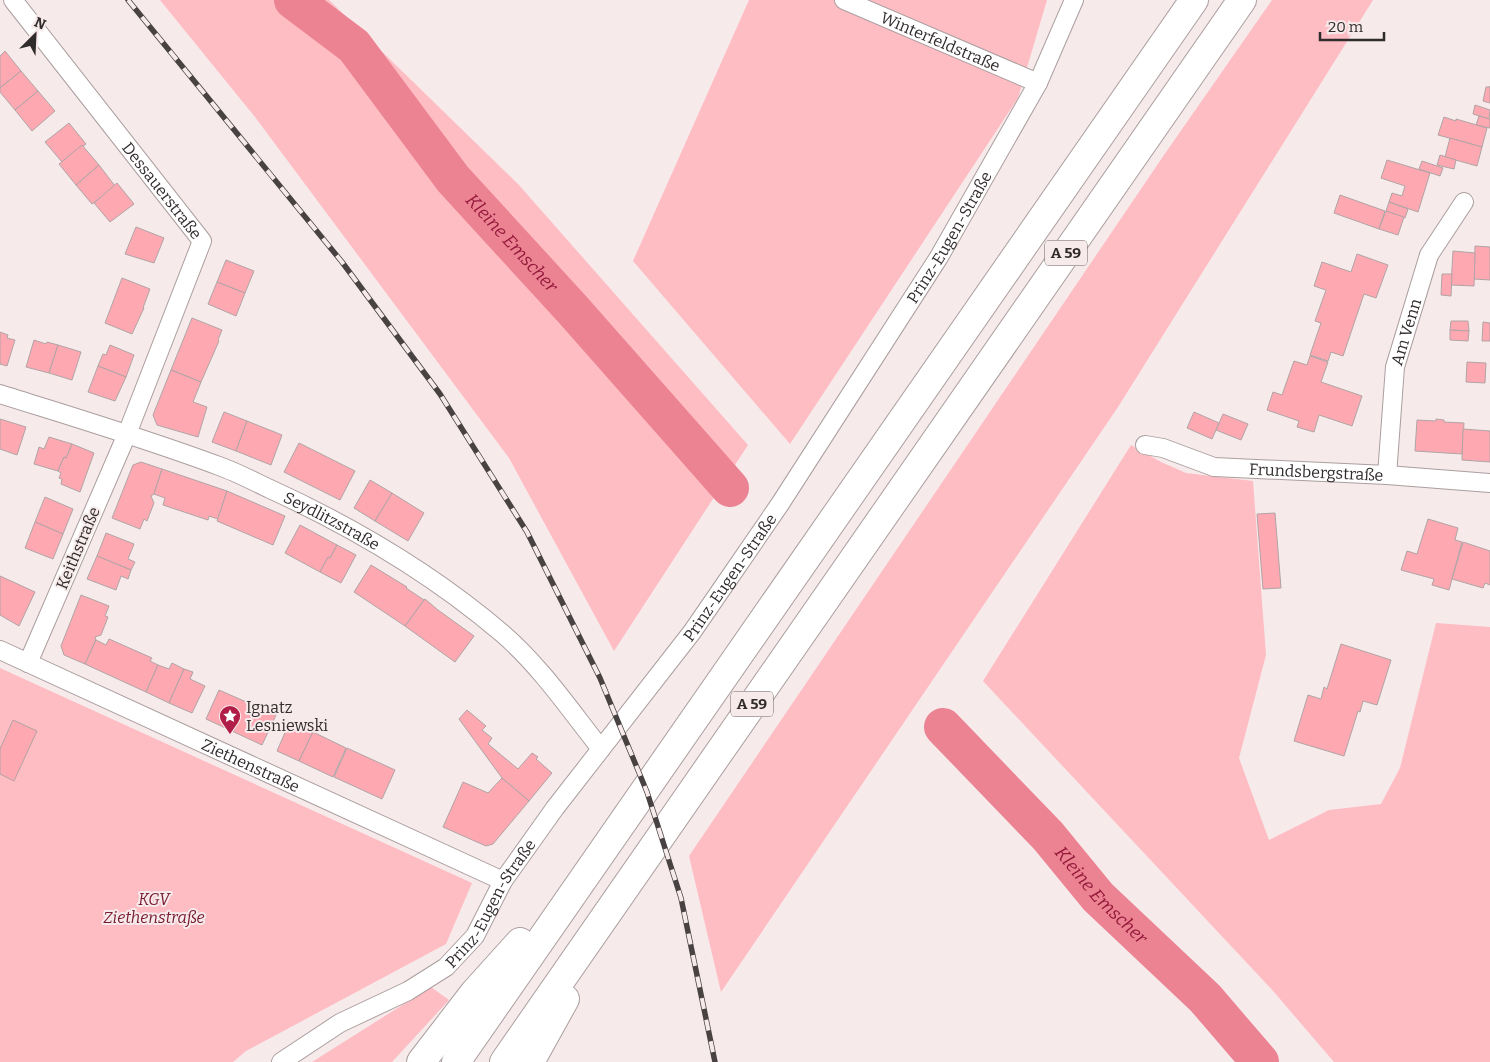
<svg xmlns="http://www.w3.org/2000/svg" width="1490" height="1062" font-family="Bitter,serif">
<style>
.green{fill:#febcc3}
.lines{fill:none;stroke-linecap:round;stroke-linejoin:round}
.river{stroke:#eb8392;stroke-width:38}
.building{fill:#fea8b2;stroke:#b0a4a5}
.minor-casing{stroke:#ab9e9f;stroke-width:20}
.motorway-casing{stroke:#ab9e9f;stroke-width:30}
.minor{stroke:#fff;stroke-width:18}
.motorway{stroke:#fff;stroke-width:28}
.rail-casing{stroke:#484243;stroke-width:5.5}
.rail{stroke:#f7eaeb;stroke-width:4;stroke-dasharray:11;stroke-linecap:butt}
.labels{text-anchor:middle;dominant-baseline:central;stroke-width:4;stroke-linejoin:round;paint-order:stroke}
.shield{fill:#f7eaeb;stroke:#6c6565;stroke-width:1}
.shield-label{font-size:15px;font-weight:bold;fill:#312c2c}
.street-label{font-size:16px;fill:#312c2c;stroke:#f7eaeb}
.poi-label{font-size:16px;fill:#312c2c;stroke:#f7eaeb;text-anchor:start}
.park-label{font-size:16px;font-style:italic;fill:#781b31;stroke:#f7eaeb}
.water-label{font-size:18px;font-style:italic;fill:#95193b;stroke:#f7eaeb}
</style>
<rect width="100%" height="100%" fill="#f7eaeb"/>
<g class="green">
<path d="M160,0H329L518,184L748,445L614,651L509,458L255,117Z"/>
<path d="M749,0H1047L1018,98L790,444L633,261Z"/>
<path d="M1272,0H1373L1118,407L721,992L689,856L1164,155Z"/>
<path d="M1131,445L1161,462L1186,473L1253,481L1266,655L1239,758L1269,840L1329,810L1381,804L1400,768L1436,623L1490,627V1062H1334L1274,992L983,681Z"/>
<path d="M0,668L472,883L446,944L246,1051L233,1062H0Z"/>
<path d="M431,987L449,1000L392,1062H312Z"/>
</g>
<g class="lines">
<g class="river">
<path id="s1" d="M293,0L354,46L453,179L573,310L730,488"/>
<path id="s2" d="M943,727L1048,836L1098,897L1205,998L1260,1062"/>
</g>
</g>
<g class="building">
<path d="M5,51L21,71L0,88V56Z"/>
<path d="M21,71L38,91L15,110L0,92V88Z"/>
<path d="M1490,86V103L1483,101L1486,87H1490Z"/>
<path d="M38,91L55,111L32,131L15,110Z"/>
<path d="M1475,105L1490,110L1489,119L1473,114Z"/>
<path d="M1479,116L1490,119V128L1476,125Z"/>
<path d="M1444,117L1456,121V119L1487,128L1482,147L1438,135Z"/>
<path d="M69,123L86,144L62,162L45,142Z"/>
<path d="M1450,138L1482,147L1477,166L1445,157Z"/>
<path d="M82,145L99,165L76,185L59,164Z"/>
<path d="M1440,155L1456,160L1454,169L1437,165Z"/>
<path d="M1387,160L1430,173L1418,212L1389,202L1392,193L1402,196L1405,186L1381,178Z"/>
<path d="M1422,161L1443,168L1440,176L1419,169Z"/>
<path d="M99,165L115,186L92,204L76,185Z"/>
<path d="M117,183L134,204L110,222L94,203Z"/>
<path d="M1340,195L1385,211L1379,229L1334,213Z"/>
<path d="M1389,202L1408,209L1405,218L1386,211Z"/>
<path d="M1386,211L1404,217L1398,235L1379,229Z"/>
<path d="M136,227L164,238L154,263L125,254Z"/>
<path d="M1475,246L1490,247V280L1474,279Z"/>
<path d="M1453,251L1475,253L1474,286L1451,285Z"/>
<path d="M1357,254L1388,265L1376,298L1364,294L1343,356L1331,352L1328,361L1310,355L1321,323L1315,321L1326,290L1314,286L1322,262L1351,272Z"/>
<path d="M226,260L254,271L245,293L217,282Z"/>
<path d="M1442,274H1452L1451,296L1441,295Z"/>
<path d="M122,278L150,289L143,308H144L132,334L105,323Z"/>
<path d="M217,282L245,293L236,316L208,304Z"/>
<path d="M192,318L222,330L218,340L219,341L201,382L171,370Z"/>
<path d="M1451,321H1468L1469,331L1450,330Z"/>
<path d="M1483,322L1490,323V341H1482Z"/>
<path d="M1450,330L1469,331L1468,341L1450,340Z"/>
<path d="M0,332L8,335L7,338L15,340L7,366L0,364Z"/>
<path d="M34,340L46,344L47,342L58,345L49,373L26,367Z"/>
<path d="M58,345L81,352L72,380L49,373Z"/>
<path d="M110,345L134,355L126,377L98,366L103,354L106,355Z"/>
<path d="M1310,356L1328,362L1321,382L1362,396L1352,426L1319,415L1314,432L1297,427L1299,421L1267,410L1273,392L1282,395L1294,361L1307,365Z"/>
<path d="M1467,362L1486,363L1485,383L1466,382Z"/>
<path d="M98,366L126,377L115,401L88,392Z"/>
<path d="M171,370L201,382L193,402L207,407L198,437L157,425L153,415Z"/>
<path d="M224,412L247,421L236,451L212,442Z"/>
<path d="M1194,412L1219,423L1212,439L1187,428Z"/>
<path d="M1223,414L1248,424L1241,440L1216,430Z"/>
<path d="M0,419L26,427L17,455L0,449Z"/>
<path d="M1436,419L1444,420V422L1464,423L1462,454L1415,451L1417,420L1436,421Z"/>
<path d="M247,421L282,435L271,465L236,451Z"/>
<path d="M1463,429L1490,431V462L1462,460Z"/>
<path d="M49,437L72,444L66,458L64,457L58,471L34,464L39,447L44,449Z"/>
<path d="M299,443L355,471L340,500L284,472Z"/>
<path d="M72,444L94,453L80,492L61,484L62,479L59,478L61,473L58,471L64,457L66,458Z"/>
<path d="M141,462L162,469L154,494L151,496L154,503L147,521L144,519L140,529L112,518L133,465Z"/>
<path d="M162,469L227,491L218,519L209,516L208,520L163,505L165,498L154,494Z"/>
<path d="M370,480L392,493L375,521L354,508Z"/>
<path d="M227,491L285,516L273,545L217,521Z"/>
<path d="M392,493L424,513L408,541L375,521Z"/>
<path d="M45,497L73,509L63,534L35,522Z"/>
<path d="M1275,513L1281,588L1263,589L1257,514Z"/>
<path d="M1428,519L1458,528L1455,540L1462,542L1449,590L1432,585L1434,579L1401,570L1407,551L1417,554Z"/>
<path d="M35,522L63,534L53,559L25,548Z"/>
<path d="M300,525L337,545L330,558L328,557L320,572L285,553Z"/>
<path d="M106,533L134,544L128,559L135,562L131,570L97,556Z"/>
<path d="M1463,542L1490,551V585L1485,583L1483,588L1452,579Z"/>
<path d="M337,545L356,555L341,583L320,572L328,557L330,558Z"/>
<path d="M97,556L131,570L128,579L121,576L116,590L87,579Z"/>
<path d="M371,565L407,587L406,588L424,600L405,626L354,592Z"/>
<path d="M0,576L35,592L19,626L0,615Z"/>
<path d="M81,595L109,606L105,616L108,617L101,635L95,637L96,640L85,664L64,655L61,646Z"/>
<path d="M425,599L438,610L474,636L455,662L405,626Z"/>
<path d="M109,639L152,658L150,661L158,665L146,692L85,664L96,640L106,645Z"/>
<path d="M1341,644L1391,660L1377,705L1363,701L1360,712L1358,711L1344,756L1294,741L1308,695L1321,699L1324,687L1327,689Z"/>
<path d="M172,663L184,669L169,703L146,692L158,665L169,669Z"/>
<path d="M184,669L193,672L190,679L205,686L192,713L169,703Z"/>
<path d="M219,690L276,715L262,745L206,719Z"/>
<path d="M467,710L486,726L482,730L492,738L488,744L518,769L532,753L538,757L536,759L552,773L529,801L502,778L459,719Z"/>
<path d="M13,720L37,731L14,781L0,774V749Z"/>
<path d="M290,721L313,732L299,761L277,751Z"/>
<path d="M313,732L346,748L333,777L299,761Z"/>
<path d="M347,748L395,770L382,799L334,777Z"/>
<path d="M502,778L529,801L493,844L486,846L443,827L463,782L488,793Z"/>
</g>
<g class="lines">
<g class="minor-casing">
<g id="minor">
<path id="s3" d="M13,0L202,241L127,434L28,663"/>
<path id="s4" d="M844,0L1038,83"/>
<path id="s5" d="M0,394C73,417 147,439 219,466C236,472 253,481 270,489C353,527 434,575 503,634C541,667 570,710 601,749"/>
<path id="s6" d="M1145,445L1163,448L1214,467L1387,475L1490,483"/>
<path id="s7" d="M1387,475L1395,367L1429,255L1464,202"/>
<path id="s8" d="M0,650L503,881"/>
<path id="s9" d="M281,1062L340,1023L408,991L446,967L475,936L503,881L555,808L692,632L723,587L780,504L939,257L1038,83L1074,0"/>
</g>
</g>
<g class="motorway-casing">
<g id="motorway">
<path d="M421,1062L474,993L520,942"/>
<path d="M456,1062L1194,0"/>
<path d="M504,1062L1242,0"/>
<path d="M530,1062L565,999"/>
</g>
</g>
<use href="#minor" class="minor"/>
<use href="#motorway" class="motorway"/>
<g class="rail-casing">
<path id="rail" d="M128,0L342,262L440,394L527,532L600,678L647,792L681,898L715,1062"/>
</g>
<use href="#rail" class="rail"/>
</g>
<defs>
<g id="sight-pin" transform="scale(1.125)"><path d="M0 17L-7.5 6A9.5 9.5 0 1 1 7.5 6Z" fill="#b01e47" stroke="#f7eaeb"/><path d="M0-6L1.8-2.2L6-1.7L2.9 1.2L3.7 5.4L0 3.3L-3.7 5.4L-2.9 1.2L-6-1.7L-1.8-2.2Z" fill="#fff"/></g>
</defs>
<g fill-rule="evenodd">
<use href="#sight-pin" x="230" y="716"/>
</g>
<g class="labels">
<g class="shield">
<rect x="1045" y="240.5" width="42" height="25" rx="4"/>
<rect x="731" y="691.5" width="42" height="25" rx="4"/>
</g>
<g class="shield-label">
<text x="1066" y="253">A 59</text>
<text x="752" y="704">A 59</text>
</g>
<g class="street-label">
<text stroke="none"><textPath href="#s4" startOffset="105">Winterfeldstraße</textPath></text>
<text stroke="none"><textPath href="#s3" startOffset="242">Dessauerstraße</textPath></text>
<text stroke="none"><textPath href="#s9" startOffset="1079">Prinz-Eugen-Straße</textPath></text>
<text stroke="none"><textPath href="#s7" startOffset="145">Am Venn</textPath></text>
<text stroke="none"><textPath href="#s6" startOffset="175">Frundsbergstraße</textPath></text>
<text stroke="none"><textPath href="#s5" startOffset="356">Seydlitzstraße</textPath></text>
<text transform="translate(78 548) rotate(-67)">Keithstraße</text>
<text stroke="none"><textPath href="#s9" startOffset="674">Prinz-Eugen-Straße</textPath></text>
<text stroke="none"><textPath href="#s8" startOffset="276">Ziethenstraße</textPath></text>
<text stroke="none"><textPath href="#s9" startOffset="269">Prinz-Eugen-Straße</textPath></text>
</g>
<g class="poi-label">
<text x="246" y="707">Ignatz<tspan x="246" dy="18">Lesniewski</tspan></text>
</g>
<g class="park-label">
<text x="154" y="899">KGV<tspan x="154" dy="18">Ziethenstraße</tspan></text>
</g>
<g class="water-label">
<text stroke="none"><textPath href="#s1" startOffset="329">Kleine Emscher</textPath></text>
<text stroke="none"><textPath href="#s2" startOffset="231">Kleine Emscher</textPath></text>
</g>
</g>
<g transform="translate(35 35) rotate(24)" stroke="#f7eaeb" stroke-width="4" paint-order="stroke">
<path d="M0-4L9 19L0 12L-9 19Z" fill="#312c2c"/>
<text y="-8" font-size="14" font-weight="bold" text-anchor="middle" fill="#312c2c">N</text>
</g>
<path d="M1320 32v8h64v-8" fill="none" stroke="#312c2c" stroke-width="2.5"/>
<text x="1328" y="32" font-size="15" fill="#312c2c" stroke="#f7eaeb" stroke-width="4" paint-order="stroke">20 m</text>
</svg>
